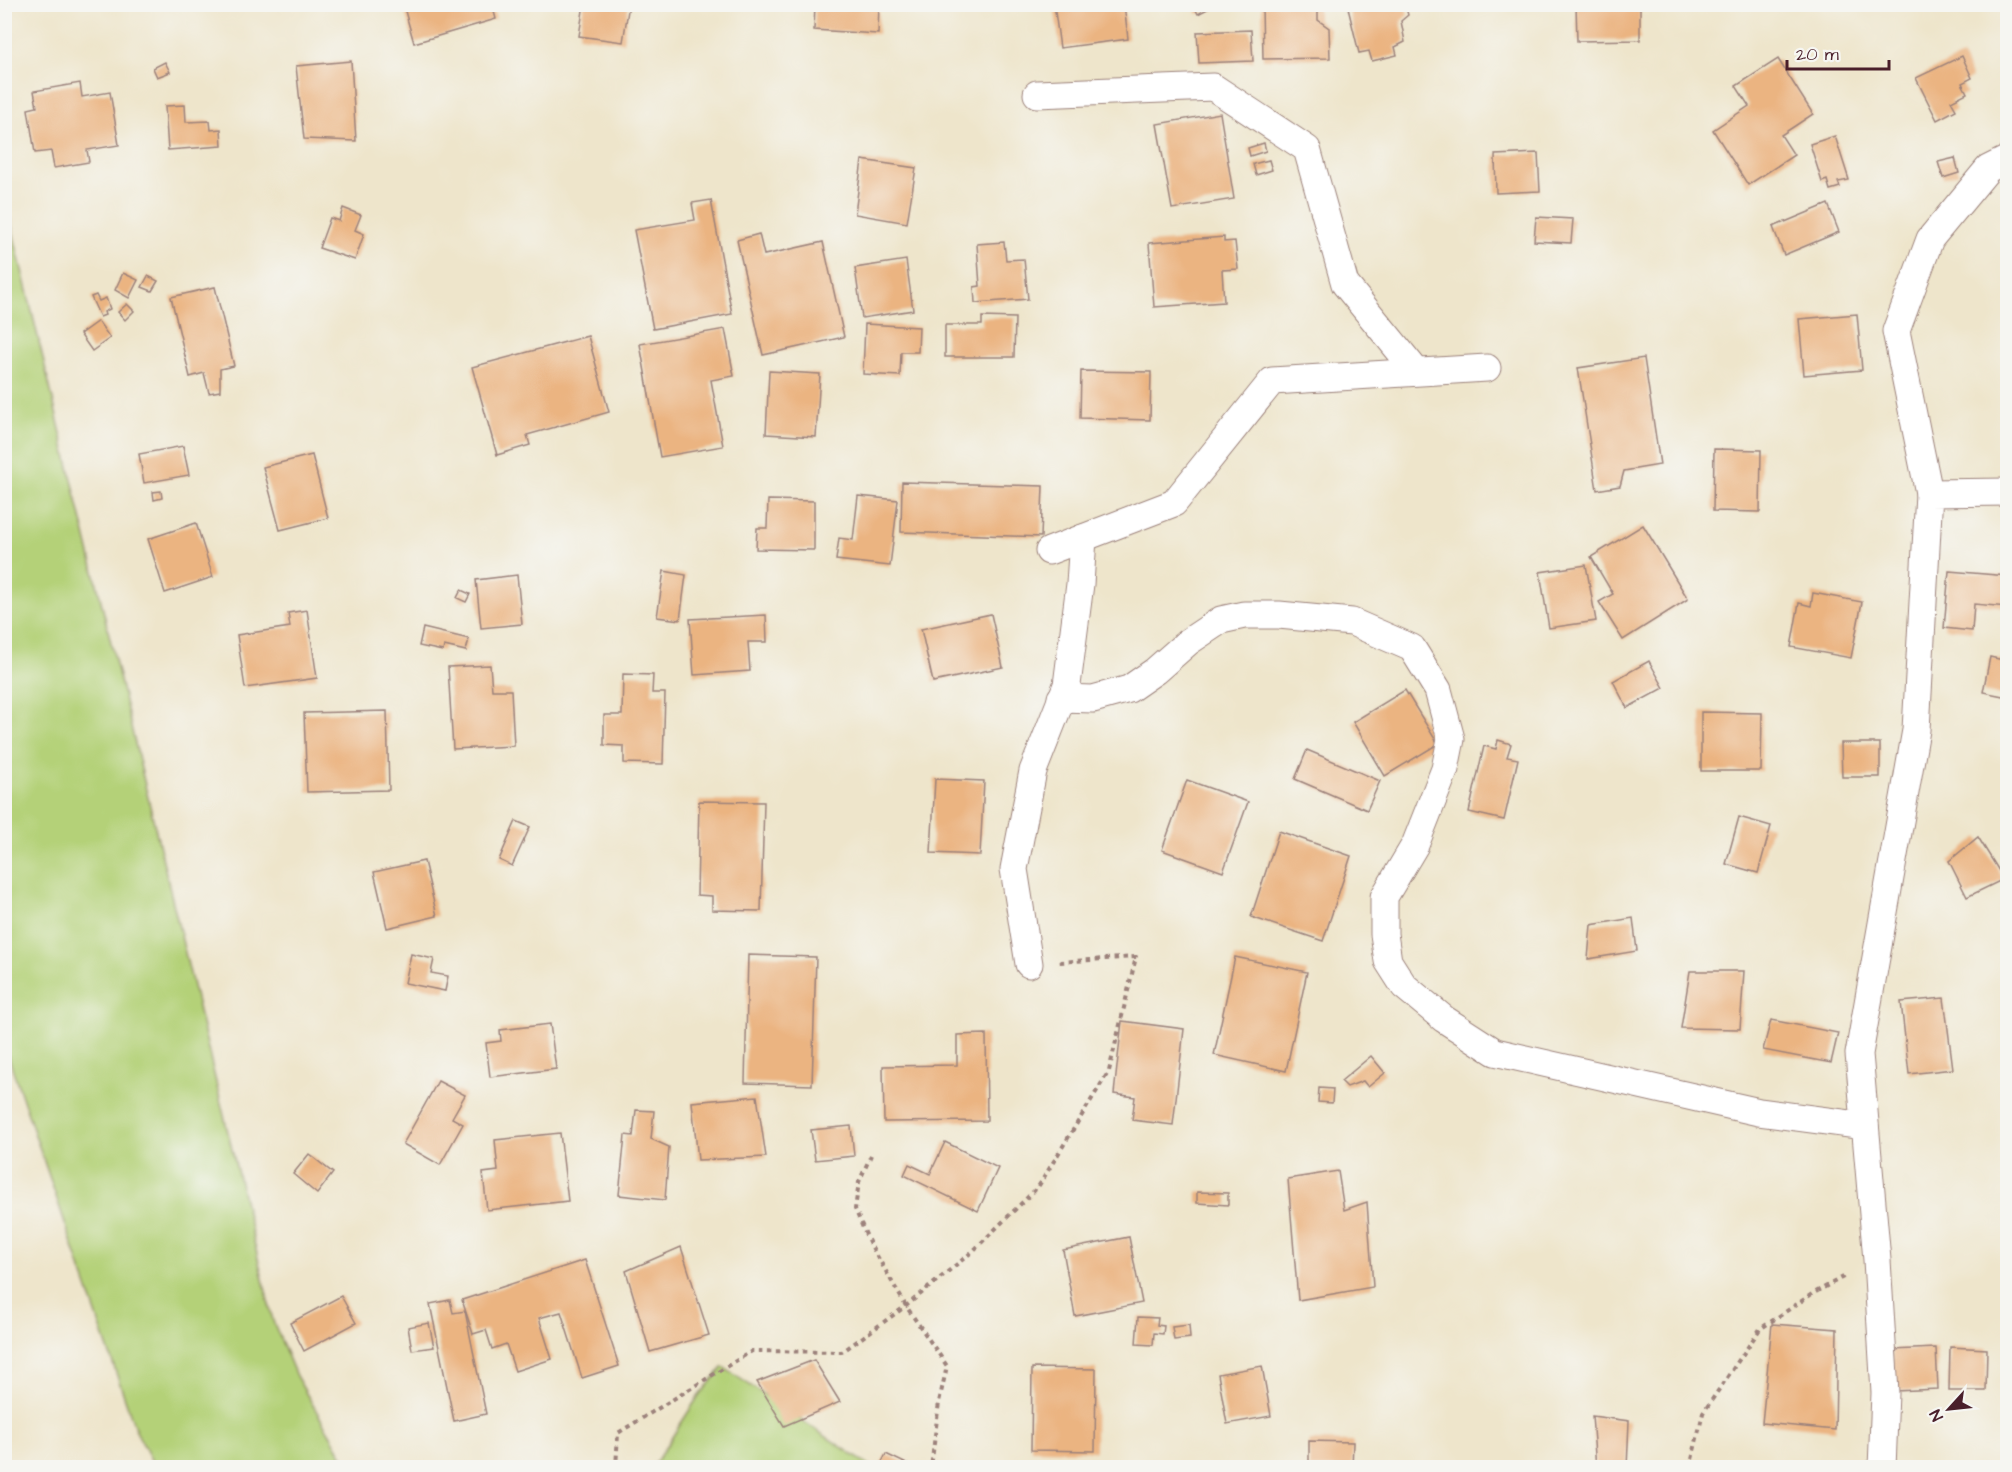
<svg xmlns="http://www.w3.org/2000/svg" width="2012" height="1472" font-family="'Architects Daughter',sans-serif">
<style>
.green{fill:#b4d178;stroke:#7f7852;stroke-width:1.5}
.building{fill:#ebb481}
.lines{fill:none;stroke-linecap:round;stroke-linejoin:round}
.minor-casing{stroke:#9c827b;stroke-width:29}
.path{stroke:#9c827b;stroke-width:4;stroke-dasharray:4.5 4.5;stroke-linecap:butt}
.minor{stroke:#fff;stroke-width:27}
</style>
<rect width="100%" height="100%" fill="#f6f6f2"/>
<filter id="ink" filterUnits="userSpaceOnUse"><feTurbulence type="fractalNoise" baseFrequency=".0167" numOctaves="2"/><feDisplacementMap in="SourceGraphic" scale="12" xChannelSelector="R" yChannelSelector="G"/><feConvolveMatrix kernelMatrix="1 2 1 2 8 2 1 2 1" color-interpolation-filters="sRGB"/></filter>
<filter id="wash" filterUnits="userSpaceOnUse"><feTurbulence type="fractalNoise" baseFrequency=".008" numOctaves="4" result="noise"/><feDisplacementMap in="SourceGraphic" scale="24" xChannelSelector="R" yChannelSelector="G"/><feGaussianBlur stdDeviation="1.35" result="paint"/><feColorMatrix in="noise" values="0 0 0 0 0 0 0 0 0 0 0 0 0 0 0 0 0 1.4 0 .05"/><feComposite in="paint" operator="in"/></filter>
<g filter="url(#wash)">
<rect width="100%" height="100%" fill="#eee5cb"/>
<g class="green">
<path d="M5,199L273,1321L296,1376L349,1467H155L136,1431L5,1047Z"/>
<path d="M723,1367L871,1467L652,1468L698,1397Z"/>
</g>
<g id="blocks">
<g class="building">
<path d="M403,4H492L496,19L414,43Z"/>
<path d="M584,4H629L623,42L579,36Z"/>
<path d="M815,4H879L878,34L814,30Z"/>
<path d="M1054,4H1124L1128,39L1060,48Z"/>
<path d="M1193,4H1217L1198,14Z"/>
<path d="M1262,4H1318V20L1329,28L1330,58L1263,59Z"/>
<path d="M1347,4H1405L1408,15L1401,21L1405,42L1395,47L1397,55L1372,61L1369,51L1359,53Z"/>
<path d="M1576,4H1640V40L1577,41Z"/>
<path d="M1251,30L1253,61L1199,63L1197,32Z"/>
<path d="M1962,56L1972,78L1962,83L1967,93L1951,101L1956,110L1937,120L1916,78Z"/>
<path d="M1778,59L1813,114L1781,135L1794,155L1748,185L1713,130L1749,106L1736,86Z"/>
<path d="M351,61L356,141L304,139L296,66Z"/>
<path d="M165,62L170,72L157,77L153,68Z"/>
<path d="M80,83L82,97L110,92L119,145L87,150L89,162L54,168L51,151L35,153L28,109L37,107L34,91Z"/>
<path d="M185,105L186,122L210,121L211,130L221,129L222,146L168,150L165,106Z"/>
<path d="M1220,113L1234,199L1172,209L1157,124Z"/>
<path d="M1835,136L1849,180L1838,182L1840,187L1830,190L1827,180L1822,182L1810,144Z"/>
<path d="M1264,143L1266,151L1250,156L1248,148Z"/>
<path d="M1538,153L1540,191L1496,193L1495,155Z"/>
<path d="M1955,158L1959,173L1943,178L1938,162Z"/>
<path d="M862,160L916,168L907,223L855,214Z"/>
<path d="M1269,160L1272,170L1256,175L1253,164Z"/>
<path d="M711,200L732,314L653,329L634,230L695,220L692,203Z"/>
<path d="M1828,204L1839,232L1784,255L1773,227Z"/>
<path d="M343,208L361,215L355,230L364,234L355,260L319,248L330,218L339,221Z"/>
<path d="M1536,217L1573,219L1571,243L1534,241Z"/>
<path d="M759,234L764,255L823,242L844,337L763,355L737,240Z"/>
<path d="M1224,237V242L1235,241L1238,269L1222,270L1224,302L1154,307L1149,243Z"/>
<path d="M1004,242L1006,260L1024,259L1028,299L975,303L974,287L980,286L977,244Z"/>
<path d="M906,260L913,310L862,318L855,268Z"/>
<path d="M123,273L138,280L129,298L115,290Z"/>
<path d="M148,276L158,281L152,291L142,287Z"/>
<path d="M215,287L234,366L220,369V391L209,393L204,373L190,377L171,297Z"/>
<path d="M96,295L99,301L106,298L110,309L104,312L105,315L100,317L91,297Z"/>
<path d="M127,304L134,311L125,320L118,312Z"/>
<path d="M1857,314L1862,370L1804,375L1799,319Z"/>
<path d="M982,317L1015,318L1014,357H945V325H982Z"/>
<path d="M98,321L110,338L92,351L80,334Z"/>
<path d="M865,324L919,327L918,352H901L900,376L863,374Z"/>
<path d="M725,329L734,376L711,380L723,446L660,457L640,344Z"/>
<path d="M588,336L609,412L527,435L530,445L497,455L472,367Z"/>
<path d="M1644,358L1660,465L1624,471L1620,486L1597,490L1578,368Z"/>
<path d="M769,371L820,374L816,437L766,434Z"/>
<path d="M1081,371L1151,372L1150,420L1080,418Z"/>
<path d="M183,446L189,475L144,483L139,454Z"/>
<path d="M1714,449L1761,450L1760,512L1713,511Z"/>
<path d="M312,455L328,518L280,530L263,467Z"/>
<path d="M902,482L1043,486L1041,537L901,532Z"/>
<path d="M161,491L162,498L154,500L153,492Z"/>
<path d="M858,496L898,500L890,566L836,560L839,538L853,540Z"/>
<path d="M768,500L814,501V550L756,549L757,528H767Z"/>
<path d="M196,523L213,577L165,593L148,539Z"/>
<path d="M1643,525L1688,599L1623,640L1599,602L1613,594L1591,557Z"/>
<path d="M1586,565L1596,621L1549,628L1540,572Z"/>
<path d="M664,571L686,575L680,620L657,617Z"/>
<path d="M1949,571L2008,576V607L1974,604L1972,631L1944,628Z"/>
<path d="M517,575L522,624L481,628L476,580Z"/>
<path d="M461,590L470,594L466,602L457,598Z"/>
<path d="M1813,593L1862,602L1851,658L1791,647L1799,603L1811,606Z"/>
<path d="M307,610L317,678L245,688L237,635L290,627L288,613Z"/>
<path d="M991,614L1003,667L933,682L921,629Z"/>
<path d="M766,615L767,642H748L750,671L694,675L690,619Z"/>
<path d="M423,628L469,639L466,651L444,646L443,651L419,646Z"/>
<path d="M1990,657L2008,661V697L1983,692Z"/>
<path d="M1649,661L1664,688L1627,708L1613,681Z"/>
<path d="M490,665L492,690H511L514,746L453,749L448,667Z"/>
<path d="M623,674L653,675L652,693H665L663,764L624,763V746L604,745V715H622Z"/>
<path d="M1405,690L1438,744L1385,776L1353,722Z"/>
<path d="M387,711L389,790L307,792L304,713Z"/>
<path d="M1701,712L1762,713L1761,771H1701Z"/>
<path d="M1498,740L1511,744L1507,757L1518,759L1504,820L1469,812L1484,746L1496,749Z"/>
<path d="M1841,743H1880V777H1842Z"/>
<path d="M1307,750L1380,781L1367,810L1295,779Z"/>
<path d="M935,779L984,781L980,855L931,853Z"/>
<path d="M1187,780L1248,802L1223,872L1162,850Z"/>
<path d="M699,801L764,802L761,911L712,910V896L697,895Z"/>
<path d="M1739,817L1771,826L1758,873L1726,864Z"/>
<path d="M516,821L530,827L512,866L499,860Z"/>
<path d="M1279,831L1351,856L1323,941L1251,917Z"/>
<path d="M1978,837L2004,879L1967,897L1949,861Z"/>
<path d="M424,861L437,916L387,928L374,872Z"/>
<path d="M1633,918L1637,951L1588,959L1591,925Z"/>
<path d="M411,954L434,959L431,973L448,976L445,991L405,983Z"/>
<path d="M748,955L816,957L812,1085L745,1083Z"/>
<path d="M1235,957L1307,972L1286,1071L1214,1055Z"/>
<path d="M1690,971H1744L1740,1029L1681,1028Z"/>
<path d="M1944,998L1953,1069L1909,1074L1901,1002Z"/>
<path d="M1771,1020L1838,1033L1831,1063L1763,1050Z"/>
<path d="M1122,1021L1184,1029L1173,1125L1132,1120L1135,1097L1114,1094Z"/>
<path d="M550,1024L556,1069L490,1077L486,1043L501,1041L500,1030Z"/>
<path d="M986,1034L987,1121L884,1122L883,1066L957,1065V1035Z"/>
<path d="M1371,1056L1385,1073L1368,1087L1363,1081L1347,1087L1341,1081Z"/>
<path d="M438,1081L465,1095L452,1118L463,1124L440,1165L403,1144Z"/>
<path d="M1319,1088L1333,1089L1332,1103L1318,1102Z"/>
<path d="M757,1096L766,1157L698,1160L692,1102Z"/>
<path d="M636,1110L654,1111L651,1139L669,1147L665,1200L619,1195L625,1135L633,1136Z"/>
<path d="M851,1126L854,1156L815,1160L811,1130Z"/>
<path d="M560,1133L568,1201L487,1210L483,1173L498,1171L495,1140Z"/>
<path d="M945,1142L998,1168L978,1211L904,1175L909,1164L930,1174Z"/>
<path d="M309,1154L333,1173L317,1194L293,1174Z"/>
<path d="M1338,1171L1344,1210L1367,1202L1373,1287L1298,1300L1288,1179Z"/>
<path d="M1197,1192L1228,1193V1205L1197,1203Z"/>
<path d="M1129,1237L1142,1303L1075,1316L1063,1250Z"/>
<path d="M681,1247L709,1335L650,1352L626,1271Z"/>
<path d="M585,1260L619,1366L582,1378L561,1312L539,1318L552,1359L515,1371L506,1344L492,1349L486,1330L473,1334L462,1300Z"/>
<path d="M341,1296L356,1323L304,1351L290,1323Z"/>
<path d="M450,1300L453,1313L465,1311L486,1414L454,1421L430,1304Z"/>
<path d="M1138,1317L1158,1318L1157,1325L1164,1326L1163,1334L1154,1333L1153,1345L1136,1344Z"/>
<path d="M429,1323L434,1347L412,1350L408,1327Z"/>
<path d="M1772,1324L1837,1329L1835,1430L1762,1423Z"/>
<path d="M1189,1325L1190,1338L1174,1340L1172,1327Z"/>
<path d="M1950,1347L1987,1349L1986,1391H1949Z"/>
<path d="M1936,1348L1938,1389L1895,1391L1892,1350Z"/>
<path d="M814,1360L840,1402L784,1426L757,1382Z"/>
<path d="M1262,1366L1271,1416L1227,1424L1218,1374Z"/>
<path d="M1032,1368L1096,1369L1095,1451L1031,1450Z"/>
<path d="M1592,1416L1629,1421L1627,1468H1596Z"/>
<path d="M1309,1441L1353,1442L1352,1468H1309Z"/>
<path d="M886,1454L911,1466L910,1468H879Z"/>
</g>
</g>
</g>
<g filter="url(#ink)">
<use href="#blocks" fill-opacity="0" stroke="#9c827b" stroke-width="1.5"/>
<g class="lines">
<g class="minor-casing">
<g id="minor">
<path d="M1037,94L1213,87L1307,149L1345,284L1416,371"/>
<path d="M1929,493L1896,331L1930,239L1988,169L2008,159"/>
<path d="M1049,551L1174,503L1272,381L1487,368"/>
<path d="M1061,698L1093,699L1129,689L1155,671L1188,642L1221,620L1244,615H1279L1352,622L1412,648L1438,690L1451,739L1445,769L1415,845L1384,897V934L1388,961L1404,986L1444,1019L1495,1052L1759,1112L1865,1126"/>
<path d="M1029,964L1014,869L1033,771L1067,685L1080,584L1083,538"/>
<path d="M1882,1468L1885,1393L1877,1260L1859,1054L1916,730L1929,493L2008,492"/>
</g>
</g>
<g class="path">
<path d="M871,1155L859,1182L855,1209L869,1242L906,1306L947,1366L939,1402L931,1468"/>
<path d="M616,1468L618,1433L752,1351L842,1352L906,1306L973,1251L1038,1187L1109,1071L1136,957L1059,962"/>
<path d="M1690,1468L1703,1413L1760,1329L1812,1294L1847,1275"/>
</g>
<use href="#minor" class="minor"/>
</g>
</g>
<rect width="2012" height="1472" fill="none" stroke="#f6f6f2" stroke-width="24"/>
<g transform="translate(1949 1409) rotate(243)" stroke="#f6f6f2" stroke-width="4.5" paint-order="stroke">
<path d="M0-4.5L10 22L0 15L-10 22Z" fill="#4a1f2b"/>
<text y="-9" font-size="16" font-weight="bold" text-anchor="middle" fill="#4a1f2b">N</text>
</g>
<path d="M1787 60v9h102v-9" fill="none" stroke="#4a1f2b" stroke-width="3"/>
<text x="1796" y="60" font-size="18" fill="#4a1f2b" stroke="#f6f6f2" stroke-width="4.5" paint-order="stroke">20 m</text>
</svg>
